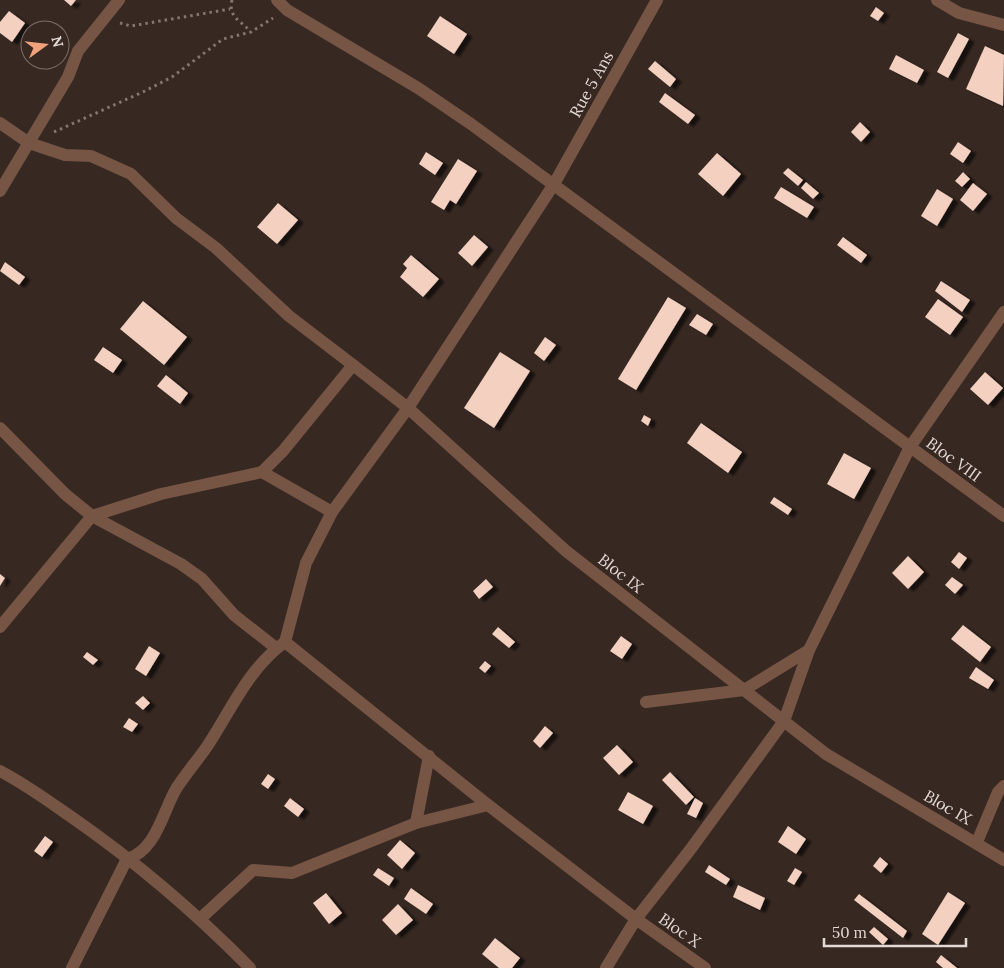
<svg xmlns="http://www.w3.org/2000/svg" width="1004" height="968" font-family="Lora,serif">
<style>
.building{fill:#f3d0c0;filter:url(#shadow)}
.lines{fill:none;stroke-linecap:round;stroke-linejoin:round}
.path{stroke:#837772;stroke-width:3;stroke-dasharray:2.5 4;stroke-linecap:butt}
.minor{stroke:#765545;stroke-width:12}
.labels{text-anchor:middle;dominant-baseline:central;stroke-width:5;stroke-linejoin:round;paint-order:stroke}
.street-label{font-size:16px;fill:#e3d9d5;stroke:#372822}
</style>
<defs>
<filter id="shadow"><feDropShadow dx="5.5" dy="3" stdDeviation="1" flood-color="#0009"/></filter>
</defs>
<rect width="100%" height="100%" fill="#372822"/>
<g class="building">
<path d="M64,0H76L71,6Z"/>
<path d="M876,7L884,13L878,21L870,16Z"/>
<path d="M9,11L25,23L12,42L0,33V22Z"/>
<path d="M440,16L467,34L454,54L427,36Z"/>
<path d="M958,33L969,39L948,78L937,72Z"/>
<path d="M985,46L1004,55L1003,106L966,89Z"/>
<path d="M896,55L924,70L917,83L889,69Z"/>
<path d="M655,61L676,79L670,87L648,69Z"/>
<path d="M665,93L695,115L688,124L659,102Z"/>
<path d="M860,122L870,132L861,142L851,132Z"/>
<path d="M958,142L971,151L963,163L950,154Z"/>
<path d="M426,152L443,163L435,175L419,164Z"/>
<path d="M717,153L741,174L723,196L698,174Z"/>
<path d="M458,159L477,171L456,204L450,200L444,210L431,202Z"/>
<path d="M788,168L803,180L798,186L783,173Z"/>
<path d="M963,172L970,179L962,187L955,181Z"/>
<path d="M806,182L819,193L813,199L801,188Z"/>
<path d="M973,183L987,194L973,211L960,200Z"/>
<path d="M781,187L814,207L807,218L774,198Z"/>
<path d="M937,189L953,199L937,226L921,216Z"/>
<path d="M278,203L298,220L277,244L257,227Z"/>
<path d="M474,235L488,247L472,266L458,253Z"/>
<path d="M843,237L867,255L861,263L837,245Z"/>
<path d="M411,255L439,279L423,297L400,277L407,268L403,264Z"/>
<path d="M5,262L25,277L19,285L0,271Z"/>
<path d="M941,281L970,300L962,312L935,291Z"/>
<path d="M668,297L686,308L636,390L618,379Z"/>
<path d="M938,299L963,317L950,335L925,317Z"/>
<path d="M143,301L187,337L164,365L120,329Z"/>
<path d="M697,314L713,324L706,335L689,325Z"/>
<path d="M545,337L556,345L544,361L534,353Z"/>
<path d="M103,347L122,360L113,373L94,360Z"/>
<path d="M500,352L530,371L494,428L464,408Z"/>
<path d="M985,372L1003,388L988,405L970,389Z"/>
<path d="M166,375L188,393L180,404L157,386Z"/>
<path d="M644,415L651,419L648,426L641,421Z"/>
<path d="M701,423L742,452L728,473L687,443Z"/>
<path d="M844,453L871,468L854,499L827,484Z"/>
<path d="M774,497L792,509L788,515L770,503Z"/>
<path d="M959,552L967,558L959,569L951,562Z"/>
<path d="M908,556L924,572L908,589L892,573Z"/>
<path d="M0,574L5,578L0,586Z"/>
<path d="M952,577L963,585L955,594L945,585Z"/>
<path d="M486,579L493,587L479,599L473,591Z"/>
<path d="M963,625L991,647L980,662L951,639Z"/>
<path d="M498,627L515,642L509,648L492,634Z"/>
<path d="M621,636L632,644L622,659L610,651Z"/>
<path d="M149,646L160,653L146,676L135,669Z"/>
<path d="M87,652L98,660L93,665L83,657Z"/>
<path d="M485,661L491,666L485,673L479,668Z"/>
<path d="M976,667L994,680L988,689L969,678Z"/>
<path d="M143,696L150,703L143,710L135,703Z"/>
<path d="M129,718L138,724L132,732L123,727Z"/>
<path d="M545,726L553,733L540,748L533,741Z"/>
<path d="M617,745L633,762L619,775L603,758Z"/>
<path d="M670,772L694,797L686,805L662,780Z"/>
<path d="M268,774L275,779L268,789L261,784Z"/>
<path d="M628,792L653,806L643,824L618,810Z"/>
<path d="M290,798L304,809L298,817L284,806Z"/>
<path d="M695,798L703,803L696,818L687,814Z"/>
<path d="M788,826L806,839L796,854L778,842Z"/>
<path d="M45,836L53,842L42,857L34,851Z"/>
<path d="M400,840L415,853L402,869L387,855Z"/>
<path d="M880,857L888,864L881,873L873,866Z"/>
<path d="M709,865L730,879L726,885L705,872Z"/>
<path d="M378,868L394,878L389,886L373,875Z"/>
<path d="M795,868L802,872L794,885L787,881Z"/>
<path d="M738,885L765,898L760,910L733,897Z"/>
<path d="M411,888L433,904L426,914L404,899Z"/>
<path d="M948,892L965,903L938,945L922,934Z"/>
<path d="M326,893L342,913L329,924L313,903Z"/>
<path d="M859,894L907,931L903,938L854,900Z"/>
<path d="M398,904L413,920L396,935L382,920Z"/>
<path d="M874,927L888,939L883,945L869,932Z"/>
<path d="M495,938L520,958L512,968H499L482,954Z"/>
<path d="M941,955L957,968H943L936,962Z"/>
</g>
<g class="lines">
<g class="path">
<path d="M232,0C228,17 240,20 250,31"/>
<path d="M120,23L131,26L230,9"/>
<path d="M54,132L145,91L172,77L223,39L251,32L273,18"/>
</g>
<g class="minor">
<path d="M277,0L287,10L418,88L471,124L1004,516"/>
<path d="M937,0L959,13L1004,25"/>
<path d="M0,123L29,143L65,155L91,156L131,174L176,218L216,248L289,316L353,365"/>
<path d="M0,191L68,77L78,51L119,0"/>
<path d="M0,428L65,494L92,516L181,564L202,579L234,615L276,648"/>
<path d="M262,472L283,451L353,365L408,408L566,551L826,754L1004,860"/>
<path d="M332,512L408,408L554,184L657,0"/>
<path d="M0,627L92,516L161,494L262,472L332,512L306,563L285,642L488,805L636,919L606,968"/>
<path d="M646,702L744,690L809,650"/>
<path d="M0,771C25,784 47,800 70,816C135,861 195,912 250,968"/>
<path d="M416,823L488,805"/>
<path d="M977,842L998,792L1004,786"/>
<path d="M201,918L253,870L292,873L416,823L429,756"/>
<path d="M72,968L127,859C156,851 163,811 176,789C186,773 198,760 208,745C232,708 249,668 285,642"/>
<path d="M705,968L636,919L690,850L784,721L809,650L910,447L1004,312"/>
</g>
</g>
<g class="labels">
<g class="street-label">
<text transform="translate(591 84) rotate(-61)">Rue 5 Ans</text>
<text transform="translate(954 459) rotate(36)">Bloc VIII</text>
<text transform="translate(621 573) rotate(38)">Bloc IX</text>
<text transform="translate(948 807) rotate(30)">Bloc IX</text>
<text transform="translate(680 930) rotate(35)">Bloc X</text>
</g>
</g>
<g transform="translate(45 45) rotate(75)"><circle r="24" fill="#372822" stroke="#7c6f6a"/>
<path d="M0-4L9 19L0 12L-9 19Z" fill="#f1a17b"/>
<text y="-8" font-size="14" font-weight="bold" text-anchor="middle" fill="#e3d9d5">N</text>
</g>
<path d="M824 938v8h142v-8" fill="none" stroke="#e3d9d5" stroke-width="2.5"/>
<text x="832" y="938" font-size="15" fill="#e3d9d5" stroke="#372822" stroke-width="4" paint-order="stroke">50 m</text>
</svg>
